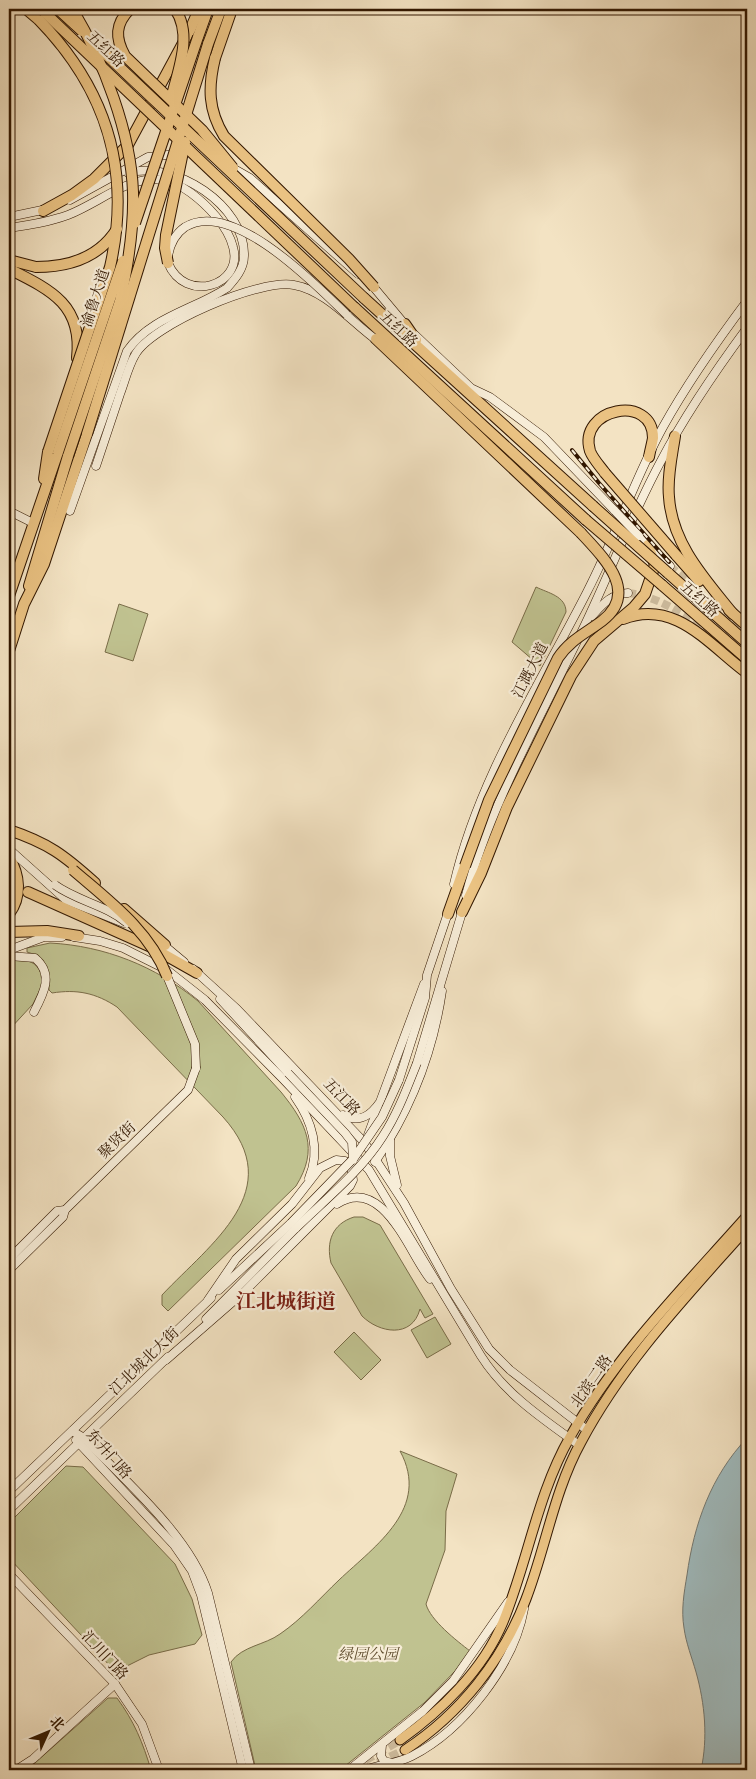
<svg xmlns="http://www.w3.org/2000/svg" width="756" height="1779" font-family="'IM FELL Great Primer','Noto Serif SC',serif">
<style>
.green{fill:#c0c290;stroke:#796c48}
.water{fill:#a0bbbe;stroke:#747972}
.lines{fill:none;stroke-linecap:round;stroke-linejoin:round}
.secondary-tunnel{stroke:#ccba9c;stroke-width:8;stroke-dasharray:8 4;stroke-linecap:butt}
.primary-tunnel{stroke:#ccba9c;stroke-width:9;stroke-dasharray:9 4.5;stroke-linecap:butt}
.highway-tunnel{stroke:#ccba9c;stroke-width:10;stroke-dasharray:10 5;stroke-linecap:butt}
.secondary-casing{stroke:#321700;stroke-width:9}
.primary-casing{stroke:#321700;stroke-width:11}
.highway-casing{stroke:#321700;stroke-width:12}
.secondary{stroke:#f7edd8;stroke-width:8}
.primary{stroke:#eac282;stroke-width:9}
.highway{stroke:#eac282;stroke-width:10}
.rail-casing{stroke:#321700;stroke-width:4}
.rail{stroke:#f7edd8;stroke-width:2;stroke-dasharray:5.5;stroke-linecap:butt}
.secondary-bridge-casing{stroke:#321700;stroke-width:9;stroke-linecap:butt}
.highway-bridge-casing{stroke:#321700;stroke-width:12;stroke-linecap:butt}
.secondary-bridge{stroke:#f7edd8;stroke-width:8}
.highway-bridge{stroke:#eac282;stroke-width:10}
.labels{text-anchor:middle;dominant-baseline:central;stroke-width:4.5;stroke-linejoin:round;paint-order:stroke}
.street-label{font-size:15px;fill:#321700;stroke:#f7edd8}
.park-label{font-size:15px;font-style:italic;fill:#5d4a2b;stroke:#f7edd8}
.district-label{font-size:20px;font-weight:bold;fill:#7a1f14;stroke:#f7edd8}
</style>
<rect width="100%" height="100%" fill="#f3e3c3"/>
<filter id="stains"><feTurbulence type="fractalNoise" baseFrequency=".004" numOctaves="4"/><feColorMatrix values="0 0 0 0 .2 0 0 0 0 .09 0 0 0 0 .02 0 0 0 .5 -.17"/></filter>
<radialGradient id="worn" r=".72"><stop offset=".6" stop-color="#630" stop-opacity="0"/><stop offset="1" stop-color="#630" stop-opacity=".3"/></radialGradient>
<g class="green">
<path d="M536,587C548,593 566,596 566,612L540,666L512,642Z"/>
<path d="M119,604L148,614L133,661L105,652Z"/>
<path d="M50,943C105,946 155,966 198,1001L281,1092C307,1124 319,1149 296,1186L168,1311L162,1305V1295C211,1243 289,1190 223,1117L117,1007C96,993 77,989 52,993L49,990C49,972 47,957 27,952V948Z"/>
<path d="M17,959C34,961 38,964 44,981L33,1004L9,1030V960Z"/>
<path d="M354,1217H363L380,1225L433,1314L425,1318L420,1309C412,1339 379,1333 362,1316L331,1263C326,1242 332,1224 354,1217Z"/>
<path d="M435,1317L451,1344L427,1358L411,1330Z"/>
<path d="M354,1332L381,1360L361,1380L334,1352Z"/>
<path d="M400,1451L457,1474L446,1511L445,1550L426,1604C430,1620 457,1641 470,1651L456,1670L424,1703L345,1766L335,1770H256L231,1662C242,1646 265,1645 280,1634C302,1619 320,1598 339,1580C376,1545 431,1508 400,1451Z"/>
<path d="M66,1466L83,1467L175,1564L192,1599L202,1635L195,1644L149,1655L121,1669L111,1667L9,1558V1523Z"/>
<path d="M108,1698H117C134,1721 143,1743 151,1770H27Z"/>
</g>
<path class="water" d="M747,1438V1770H701C708,1738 705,1704 696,1672C692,1658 686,1643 684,1628C681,1610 684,1593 687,1575C694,1524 711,1476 747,1438Z"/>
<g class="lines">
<g class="secondary-tunnel">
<path d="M670,566L747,635"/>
<path d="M628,593C659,596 688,617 712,634"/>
</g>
<g class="primary-tunnel">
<path d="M365,1760L400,1740"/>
<path d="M378,1763L405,1750"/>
</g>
<path class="highway-tunnel" d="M9,885L28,892"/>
<g class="secondary-casing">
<g id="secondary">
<path d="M229,166L250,178L358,274"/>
<path d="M70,200L148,157L177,154"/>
<path d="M9,217L47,209"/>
<path d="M9,228C29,225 49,222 68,215C109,199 146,158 191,193C207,205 228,226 233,247C244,286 185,304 168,263"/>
<path d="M371,284L407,327"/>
<path d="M415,335L471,388L490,397L544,437L615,511"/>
<path d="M96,466C104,442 112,418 120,394C125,381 128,367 135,355C151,325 261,278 294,285C327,291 352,323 379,342"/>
<path d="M9,511L33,523"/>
<path d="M70,511L127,351C151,317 193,310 227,288C235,279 244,269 244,256C246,206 174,159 128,173"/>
<path d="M639,536L670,566"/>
<path d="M592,616C603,604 611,594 628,593"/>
<path d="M9,849L66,900L124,923"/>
<path d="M454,884C478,779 539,686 587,592C615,538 634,480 663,427C688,382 717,341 747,301"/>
<path d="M466,895C490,806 538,722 578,639C607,581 630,518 661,461C685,415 716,370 747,328"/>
<path d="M74,937L100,941L123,948L167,970L205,1000L283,1079L369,1170L481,1356C505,1394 543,1419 579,1445"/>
<path d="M160,942L184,962"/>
<path d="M9,950L44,937H62"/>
<path d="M9,956L35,958C54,974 44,993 34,1012"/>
<path d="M193,969L237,1009L364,1142L404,1203L451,1289L489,1349L510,1370L587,1430"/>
<path d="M220,999L288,1073"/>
<path d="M417,1063L463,909"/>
<path d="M399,1080L425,998L427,975L449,910"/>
<path d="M295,1097C312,1121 321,1150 309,1178"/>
<path d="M343,1115C360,1124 371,1115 380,1102L424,984"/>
<path d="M368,1135L378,1108"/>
<path d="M390,1140V1156L397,1185"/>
<path d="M375,1162C410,1111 433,1052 442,991"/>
<path d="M337,1204C383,1174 409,1253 430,1279"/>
<path d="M65,1210L188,1090L196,1068"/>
<path d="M9,1259L57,1211L65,1210L63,1217L9,1270"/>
<path d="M219,1290L291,1223"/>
<path d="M206,1319L296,1228"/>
<path d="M166,1360L244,1292L350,1186L353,1180L351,1165L345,1161L336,1160L320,1168L292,1204L236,1259L208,1300"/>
<path d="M72,1431L84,1438C125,1481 190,1536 208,1593L251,1770"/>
<path d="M76,1440L174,1545L192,1571L201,1595L243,1770"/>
<path d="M9,1491L211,1298"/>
<path d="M9,1510L168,1357"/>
<path d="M9,1574L115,1684L142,1724L159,1770"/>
<path d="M382,1745L381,1756L384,1761L392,1763"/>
<path d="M16,1770L33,1759L115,1684"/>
<path d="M349,1770L423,1711L453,1681L508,1602"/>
<path d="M365,1770C380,1764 397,1764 412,1756C463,1730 514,1665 524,1609"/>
</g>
</g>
<g class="primary-casing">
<g id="primary">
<path d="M400,1740C441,1711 483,1670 503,1622C528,1561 537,1495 570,1437C616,1355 685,1286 747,1216"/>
<path d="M405,1750C460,1714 503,1660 526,1599C546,1547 554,1491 581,1442C624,1361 687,1296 747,1228"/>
</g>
</g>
<g class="highway-casing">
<g id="highway">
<path d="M26,9L39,20"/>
<path d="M198,37L208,9"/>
<path d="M208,44L221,9"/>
<path d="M215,58L232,9"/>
<path d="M43,211L72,195L94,179L128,145L190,30L199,9"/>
<path d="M9,260L36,267"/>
<path d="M9,269C51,290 83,305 77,358"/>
<path d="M364,298L593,506"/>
<path d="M354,307L586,520"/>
<path d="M405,324L416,340"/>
<path d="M376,339L581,533"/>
<path d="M675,436C672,456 667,477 669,497C672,544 705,579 733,614"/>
<path d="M605,473C600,466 593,459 590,451C577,408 653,393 653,438C652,444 650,451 649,457"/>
<path d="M44,479L48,452"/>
<path d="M676,555L699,581"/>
<path d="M668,573L747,643"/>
<path d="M662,585L747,659"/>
<path d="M29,586L68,456"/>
<path d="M9,596L58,452"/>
<path d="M729,610L747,626"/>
<path d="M623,619C675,598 710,646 747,673"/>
<path d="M9,651L24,604L44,564L87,434"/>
<path d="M9,830C48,843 64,855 95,883"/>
<path d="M9,857C20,875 22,897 9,914"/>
<path d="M28,892L151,947L197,973"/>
<path d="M124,909L165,945"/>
<path d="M462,912L481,873L507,807L571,676L594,641L634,607L645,594L655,565L648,545"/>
<path d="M448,914L465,866"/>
<path d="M9,932L47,931L79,936"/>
</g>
</g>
<use href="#secondary" class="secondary"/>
<use href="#primary" class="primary"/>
<use href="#highway" class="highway"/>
<g class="rail-casing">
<path id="rail" d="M572,450L599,483L669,562"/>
</g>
<use href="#rail" class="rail"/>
<g class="secondary-bridge-casing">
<g id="secondary-bridge">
<path d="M168,256C170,244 175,234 185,227C232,198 316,285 347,315"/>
<path d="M615,511L639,536"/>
<path d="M55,885C77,901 106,905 127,923"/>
<path d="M165,971L195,1044L196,1068"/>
<path d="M288,1073L345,1133L352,1142L353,1160"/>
<path d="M291,1223L354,1158L382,1117L399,1080"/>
<path d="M296,1228C326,1199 361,1171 383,1136C398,1113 407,1088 417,1063"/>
</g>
</g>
<g class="highway-bridge-casing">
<g id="highway-bridge">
<path d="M41,9L354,307"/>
<path d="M58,9L82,31"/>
<path d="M130,9C115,24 115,38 125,56L202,130L233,168"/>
<path d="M39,20C107,90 132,171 110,267L48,452"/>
<path d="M96,45L364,298"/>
<path d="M215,58C208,87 208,110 224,136L349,259L374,287"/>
<path d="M171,99C178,70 193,35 175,9"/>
<path d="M135,223L198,37"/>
<path d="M168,263L165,248L166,235L185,142"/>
<path d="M36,267C69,267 99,258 117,229"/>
<path d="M87,434L208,44"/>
<path d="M58,452L123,261"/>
<path d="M68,456L120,301C128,266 134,228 133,192C131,133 103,60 73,10"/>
<path d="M605,473L676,555"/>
<path d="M593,506L668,573"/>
<path d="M586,520L662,585"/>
<path d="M465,866L489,800L558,658C570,640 586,633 602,621C640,592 603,557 581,533"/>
<path d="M73,870C109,901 149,930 167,976"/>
</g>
</g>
<use href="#secondary-bridge" class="secondary-bridge"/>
<use href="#highway-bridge" class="highway-bridge"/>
</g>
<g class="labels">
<g class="street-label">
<text transform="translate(106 49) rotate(43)">五红路</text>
<text transform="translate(95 298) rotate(-72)">渝鲁大道</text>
<text transform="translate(399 329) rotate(43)">五红路</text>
<text transform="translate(700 599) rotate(41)">五红路</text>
<text transform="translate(530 670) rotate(-63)">江溉大道</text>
<text transform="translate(342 1097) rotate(46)">五江路</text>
<text transform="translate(117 1140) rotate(-44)">聚贤街</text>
<text transform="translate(144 1361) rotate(-44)">江北城北大街</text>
<text transform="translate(591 1381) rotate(-55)">北滨二路</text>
<text transform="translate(109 1454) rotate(49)">东升门路</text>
<text transform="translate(105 1655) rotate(47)">汇川门路</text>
</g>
<g class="park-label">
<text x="368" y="1654">绿园公园</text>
</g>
<g class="district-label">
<text x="286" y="1301">江北城街道</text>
</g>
</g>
<rect width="756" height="1779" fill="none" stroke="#f3e3c3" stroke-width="30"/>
<rect x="10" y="10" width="736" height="1759" fill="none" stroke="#321700" stroke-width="2.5"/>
<rect x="15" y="15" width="726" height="1749" fill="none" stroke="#321700"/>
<g transform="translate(48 1732) rotate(46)" stroke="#f7edd8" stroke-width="4" paint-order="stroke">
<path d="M0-4L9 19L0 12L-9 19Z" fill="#321700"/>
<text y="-8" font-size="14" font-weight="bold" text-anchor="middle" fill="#321700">北</text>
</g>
<rect width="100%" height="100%" filter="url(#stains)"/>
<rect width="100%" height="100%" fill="url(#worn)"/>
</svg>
